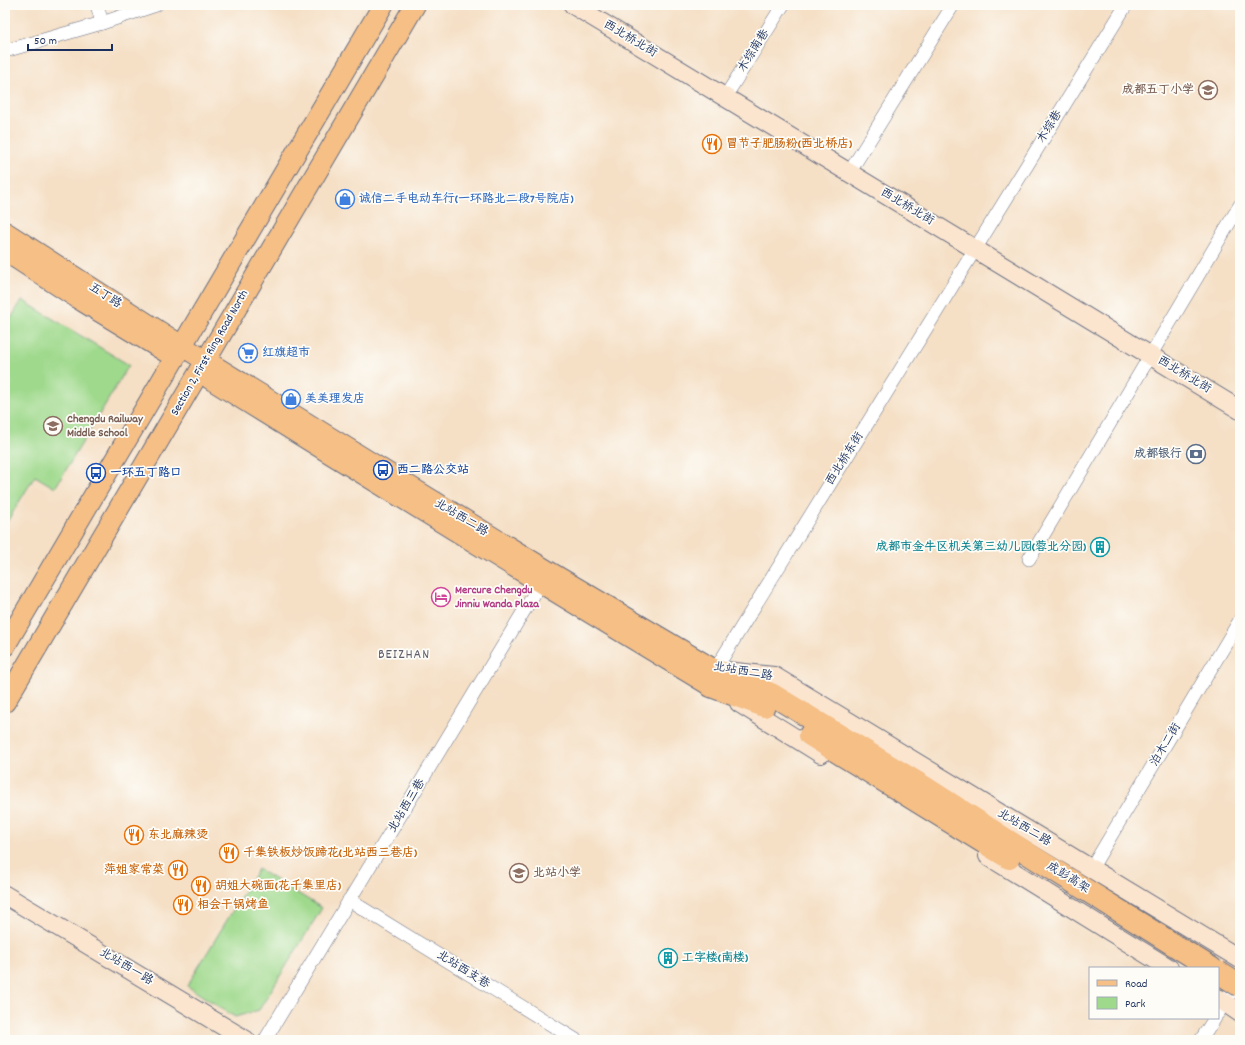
<svg xmlns="http://www.w3.org/2000/svg" width="1245" height="1045" font-family="Dekko,'LXGW WenKai TC',sans-serif">
<style>
.green{fill:#9fd98c;stroke:#5d8475}
.lines{fill:none;stroke-linecap:round;stroke-linejoin:round}
.street-casing{stroke:#676d82;stroke-width:14}
.secondary-casing{stroke:#676d82;stroke-width:20}
.primary-casing{stroke:#676d82;stroke-width:22}
.highway-casing{stroke:#676d82;stroke-width:24}
.street{stroke:#fff;stroke-width:13}
.secondary{stroke:#fbe5cf;stroke-width:18}
.primary{stroke:#f5bf86;stroke-width:20}
.highway{stroke:#f5bf86;stroke-width:22}
.highway-bridge-casing{stroke:#676d82;stroke-width:24;stroke-linecap:butt}
.highway-bridge{stroke:#f5bf86;stroke-width:22}
.labels{text-anchor:middle;dominant-baseline:central;stroke-width:3.5;stroke-linejoin:round;paint-order:stroke}
.street-label{font-size:12px;fill:#1b2f5e;stroke:#fdfcf7}
.education-label{font-size:12px;font-weight:bold;fill:#785e54;stroke:#fdfcf7;text-anchor:start}
.food-label{font-size:12px;font-weight:bold;fill:#c56008;stroke:#fdfcf7;text-anchor:start}
.shop-label{font-size:12px;font-weight:bold;fill:#366cbe;stroke:#fdfcf7;text-anchor:start}
.service-label{font-size:12px;font-weight:bold;fill:#4e5e75;stroke:#fdfcf7;text-anchor:end}
.transit-label{font-size:12px;font-weight:bold;fill:#164399;stroke:#fdfcf7;text-anchor:start}
.culture-label{font-size:12px;font-weight:bold;fill:#0d838f;stroke:#fdfcf7;text-anchor:end}
.hotel-label{font-size:12px;font-weight:bold;fill:#b23c85;stroke:#fdfcf7;text-anchor:start}
.quarter-label{font-size:14px;letter-spacing:1px;fill:#625e6c;stroke:#fdfcf7}
</style>
<rect width="100%" height="100%" fill="#fdfcf7"/>
<filter id="ink" filterUnits="userSpaceOnUse"><feTurbulence type="fractalNoise" baseFrequency=".025" numOctaves="2"/><feDisplacementMap in="SourceGraphic" scale="8" xChannelSelector="R" yChannelSelector="G"/><feConvolveMatrix kernelMatrix="1 2 1 2 8 2 1 2 1" color-interpolation-filters="sRGB"/></filter>
<filter id="wash" filterUnits="userSpaceOnUse"><feTurbulence type="fractalNoise" baseFrequency=".012" numOctaves="4" result="noise"/><feDisplacementMap in="SourceGraphic" scale="16" xChannelSelector="R" yChannelSelector="G"/><feGaussianBlur stdDeviation="0.9" result="paint"/><feColorMatrix in="noise" values="0 0 0 0 0 0 0 0 0 0 0 0 0 0 0 0 0 1.4 0 .05"/><feComposite in="paint" operator="in"/></filter>
<g filter="url(#wash)">
<rect width="100%" height="100%" fill="#f5dfc5"/>
<g class="green">
<path d="M22,300L129,365L55,488L35,476L5,525V328Z"/>
<path d="M258,869L322,908L259,1010L235,1017L187,986Z"/>
</g>
</g>
<g filter="url(#ink)">
<g class="lines">
<g class="street-casing">
<g id="street">
<path d="M97,5L102,23"/>
<path d="M5,51L102,23L156,5"/>
<path d="M725,97L783,5"/>
<path d="M849,173L953,5"/>
<path d="M1029,559L1240,205"/>
<path d="M715,670L1126,5"/>
<path d="M1091,869L1240,620"/>
<path d="M349,900L576,1040"/>
<path d="M1218,1013L1239,979"/>
<path d="M265,1040L545,576"/>
<path d="M1201,1040L1215,1018"/>
</g>
</g>
<g class="secondary-casing">
<g id="secondary">
<path d="M573,5L1240,410"/>
<path d="M726,671L774,676L1240,959"/>
<path d="M739,703L821,754"/>
<path d="M988,856L1169,968"/>
<path d="M5,895L246,1040"/>
<path d="M1218,998L1240,1013"/>
</g>
</g>
<g class="primary-casing">
<g id="primary">
<path d="M5,232L182,346L383,470L548,571L715,670"/>
<path d="M5,251L82,301L166,352"/>
<path d="M210,379C377,483 543,585 711,686"/>
<path d="M5,646L383,5"/>
<path d="M5,702L415,5"/>
</g>
</g>
<g class="highway-casing">
<g id="highway">
<path d="M715,670L771,694L926,788L1035,858L1211,968"/>
<path d="M711,686L764,706"/>
<path d="M810,735L1009,858"/>
</g>
</g>
<use href="#street" class="street"/>
<use href="#secondary" class="secondary"/>
<use href="#primary" class="primary"/>
<use href="#highway" class="highway"/>
<g class="highway-bridge-casing">
<path id="highway-bridge" d="M1218,972L1240,986"/>
</g>
<use href="#highway-bridge" class="highway-bridge"/>
</g>
</g>
<defs>
<g id="school-ring" transform="scale(1)"><circle r="9.5" fill="#fdfcf7" stroke="#8d6e63" stroke-width="1.5"/><path d="M0-5L7-2L0 1L-7-2ZM-4 1L0 2.5L4 1V4Q0 6-4 4Z" fill="#8d6e63"/></g>
<g id="restaurant-ring" transform="scale(1)"><circle r="9.5" fill="#fdfcf7" stroke="#e8710a" stroke-width="1.5"/><path d="M-5-6h1v4h1v-4h1v4h1v-4h1v5L-1.5 .5V6h-2V.5L-5-1ZM5-6V6H3V1.5H1.5Q1.5-4 5-6Z" fill="#e8710a"/></g>
<g id="shop-ring" transform="scale(1)"><circle r="9.5" fill="#fdfcf7" stroke="#3f7fe0" stroke-width="1.5"/><path d="M-5-2.5h2.3a2.7 3.5 0 0 1 5.4 0H5L5.5 6h-11ZM-1.5-2.5h3a1.5 2.3 0 0 0-3 0Z" fill="#3f7fe0"/></g>
<g id="supermarket-ring" transform="scale(1)"><circle r="9.5" fill="#fdfcf7" stroke="#3f7fe0" stroke-width="1.5"/><path d="M-6-5.5h2.5l.6 2H6L4.5 2H-2.5L-4.4-4H-6ZM-1.5 3.2a1.3 1.3 0 1 0 .1 0ZM3 3.2a1.3 1.3 0 1 0 .1 0Z" fill="#3f7fe0"/></g>
<g id="bank-ring" transform="scale(1)"><circle r="9.5" fill="#fdfcf7" stroke="#5c6f8a" stroke-width="1.5"/><path d="M-6-4H6V4H-6ZM0-2.3a2.3 2.3 0 1 0 0 4.6a2.3 2.3 0 1 0 0-4.6Z" fill="#5c6f8a"/></g>
<g id="bus-ring" transform="scale(1)"><circle r="9.5" fill="#fdfcf7" stroke="#1a4fb4" stroke-width="1.5"/><path d="M-5-6H5V4H4V6H2V4H-2V6H-4V4H-5ZM-3.5-4V0h7V-4ZM-3.5 1.2v1.5H-2V1.2ZM2 1.2v1.5H3.5V1.2Z" fill="#1a4fb4"/></g>
<g id="building-ring" transform="scale(1)"><circle r="9.5" fill="#fdfcf7" stroke="#0f9aa8" stroke-width="1.5"/><path d="M-4-6H4V6H1V3H-1V6H-4ZM-2.5-4.3h1.7v1.8h-1.7ZM.8-4.3h1.7v1.8H.8ZM-2.5-1h1.7V.8h-1.7ZM.8-1h1.7V.8H.8Z" fill="#0f9aa8"/></g>
<g id="hotel-ring" transform="scale(1)"><circle r="9.5" fill="#fdfcf7" stroke="#d1479c" stroke-width="1.5"/><path d="M-6-4.5h1.5V1H6V5H4.5V3h-9V5H-6ZM-4 0a1.8 1.8 0 1 1 3.6 0ZM.5 0V-2.5h3Q6-2.5 6 0Z" fill="#d1479c"/></g>
</defs>
<g fill-rule="evenodd">
<use href="#school-ring" x="1208" y="90"/>
<use href="#restaurant-ring" x="712" y="144"/>
<use href="#shop-ring" x="345" y="199"/>
<use href="#supermarket-ring" x="248" y="353"/>
<use href="#shop-ring" x="291" y="399"/>
<use href="#school-ring" x="53" y="426"/>
<use href="#bank-ring" x="1196" y="454"/>
<use href="#bus-ring" x="383" y="470"/>
<use href="#bus-ring" x="96" y="473"/>
<use href="#building-ring" x="1100" y="547"/>
<use href="#hotel-ring" x="441" y="597"/>
<use href="#restaurant-ring" x="134" y="835"/>
<use href="#restaurant-ring" x="229" y="853"/>
<use href="#restaurant-ring" x="178" y="870"/>
<use href="#school-ring" x="519" y="873"/>
<use href="#restaurant-ring" x="201" y="886"/>
<use href="#restaurant-ring" x="183" y="905"/>
<use href="#building-ring" x="668" y="958"/>
</g>
<g class="labels">
<g class="street-label">
<text transform="translate(630 39) rotate(31)">西北桥北街</text>
<text transform="translate(754 51) rotate(-58)">木综南巷</text>
<text transform="translate(1050 127) rotate(-58)">木综巷</text>
<text transform="translate(907 207) rotate(31)">西北桥北街</text>
<text transform="translate(105 296) rotate(33)">五丁路</text>
<text transform="translate(210 353) rotate(-60)">Section 2, First Ring Road North</text>
<text transform="translate(1184 375) rotate(31)">西北桥北街</text>
<text transform="translate(845 459) rotate(-58)">西北桥东街</text>
<text transform="translate(461 518) rotate(31)">北站西二路</text>
<text transform="translate(743 672) rotate(10)">北站西二路</text>
<text transform="translate(1166 745) rotate(-59)">泊木二街</text>
<text transform="translate(407 806) rotate(-59)">北站西三巷</text>
<text transform="translate(1024 828) rotate(31)">北站西二路</text>
<text transform="translate(1068 878) rotate(32)">成彭高架</text>
<text transform="translate(126 967) rotate(31)">北站西一路</text>
<text transform="translate(463 970) rotate(32)">北站西支巷</text>
</g>
<g class="education-label">
<text x="1194" y="90" text-anchor="end">成都五丁小学</text>
<text x="67" y="419">Chengdu Railway<tspan x="67" dy="14">Middle School</tspan></text>
<text x="533" y="873">北站小学</text>
</g>
<g class="food-label">
<text x="726" y="144">冒节子肥肠粉(西北桥店)</text>
<text x="148" y="835">东北麻辣烫</text>
<text x="243" y="853">千集铁板炒饭蹄花(北站西三巷店)</text>
<text x="164" y="870" text-anchor="end">萍姐家常菜</text>
<text x="215" y="886">胡姐大碗面(花千集里店)</text>
<text x="197" y="905">相会干锅烤鱼</text>
</g>
<g class="shop-label">
<text x="359" y="199">诚信二手电动车行(一环路北二段7号院店)</text>
<text x="262" y="353">红旗超市</text>
<text x="305" y="399">美美理发店</text>
</g>
<g class="service-label">
<text x="1182" y="454">成都银行</text>
</g>
<g class="transit-label">
<text x="397" y="470">西二路公交站</text>
<text x="110" y="473">一环五丁路口</text>
</g>
<g class="culture-label">
<text x="1086" y="547">成都市金牛区机关第三幼儿园(蓉北分园)</text>
<text x="682" y="958" text-anchor="start">工字楼(南楼)</text>
</g>
<g class="hotel-label">
<text x="455" y="590">Mercure Chengdu<tspan x="455" dy="14">Jinniu Wanda Plaza</tspan></text>
</g>
<g class="quarter-label">
<text x="404" y="655">BEIZHAN</text>
</g>
</g>
<rect width="1245" height="1045" fill="none" stroke="#fdfcf7" stroke-width="20"/>
<rect x="1089" y="967" width="130" height="52" fill="#fdfcf7" stroke="#a3aaba"/>
<rect x="1097" y="980" width="20" height="6" fill="#f5bf86" stroke="#a3aaba"/>
<text x="1125" y="987" font-size="12" fill="#1b2f5e">Road</text>
<rect x="1097" y="997" width="20" height="12" fill="#9fd98c" stroke="#a3aaba"/>
<text x="1125" y="1007" font-size="12" fill="#1b2f5e">Park</text>
<path d="M28 44v6h84v-6" fill="none" stroke="#1b2f5e" stroke-width="2"/>
<text x="34" y="44" font-size="12" fill="#1b2f5e" stroke="#fdfcf7" stroke-width="3" paint-order="stroke">50 m</text>
</svg>
